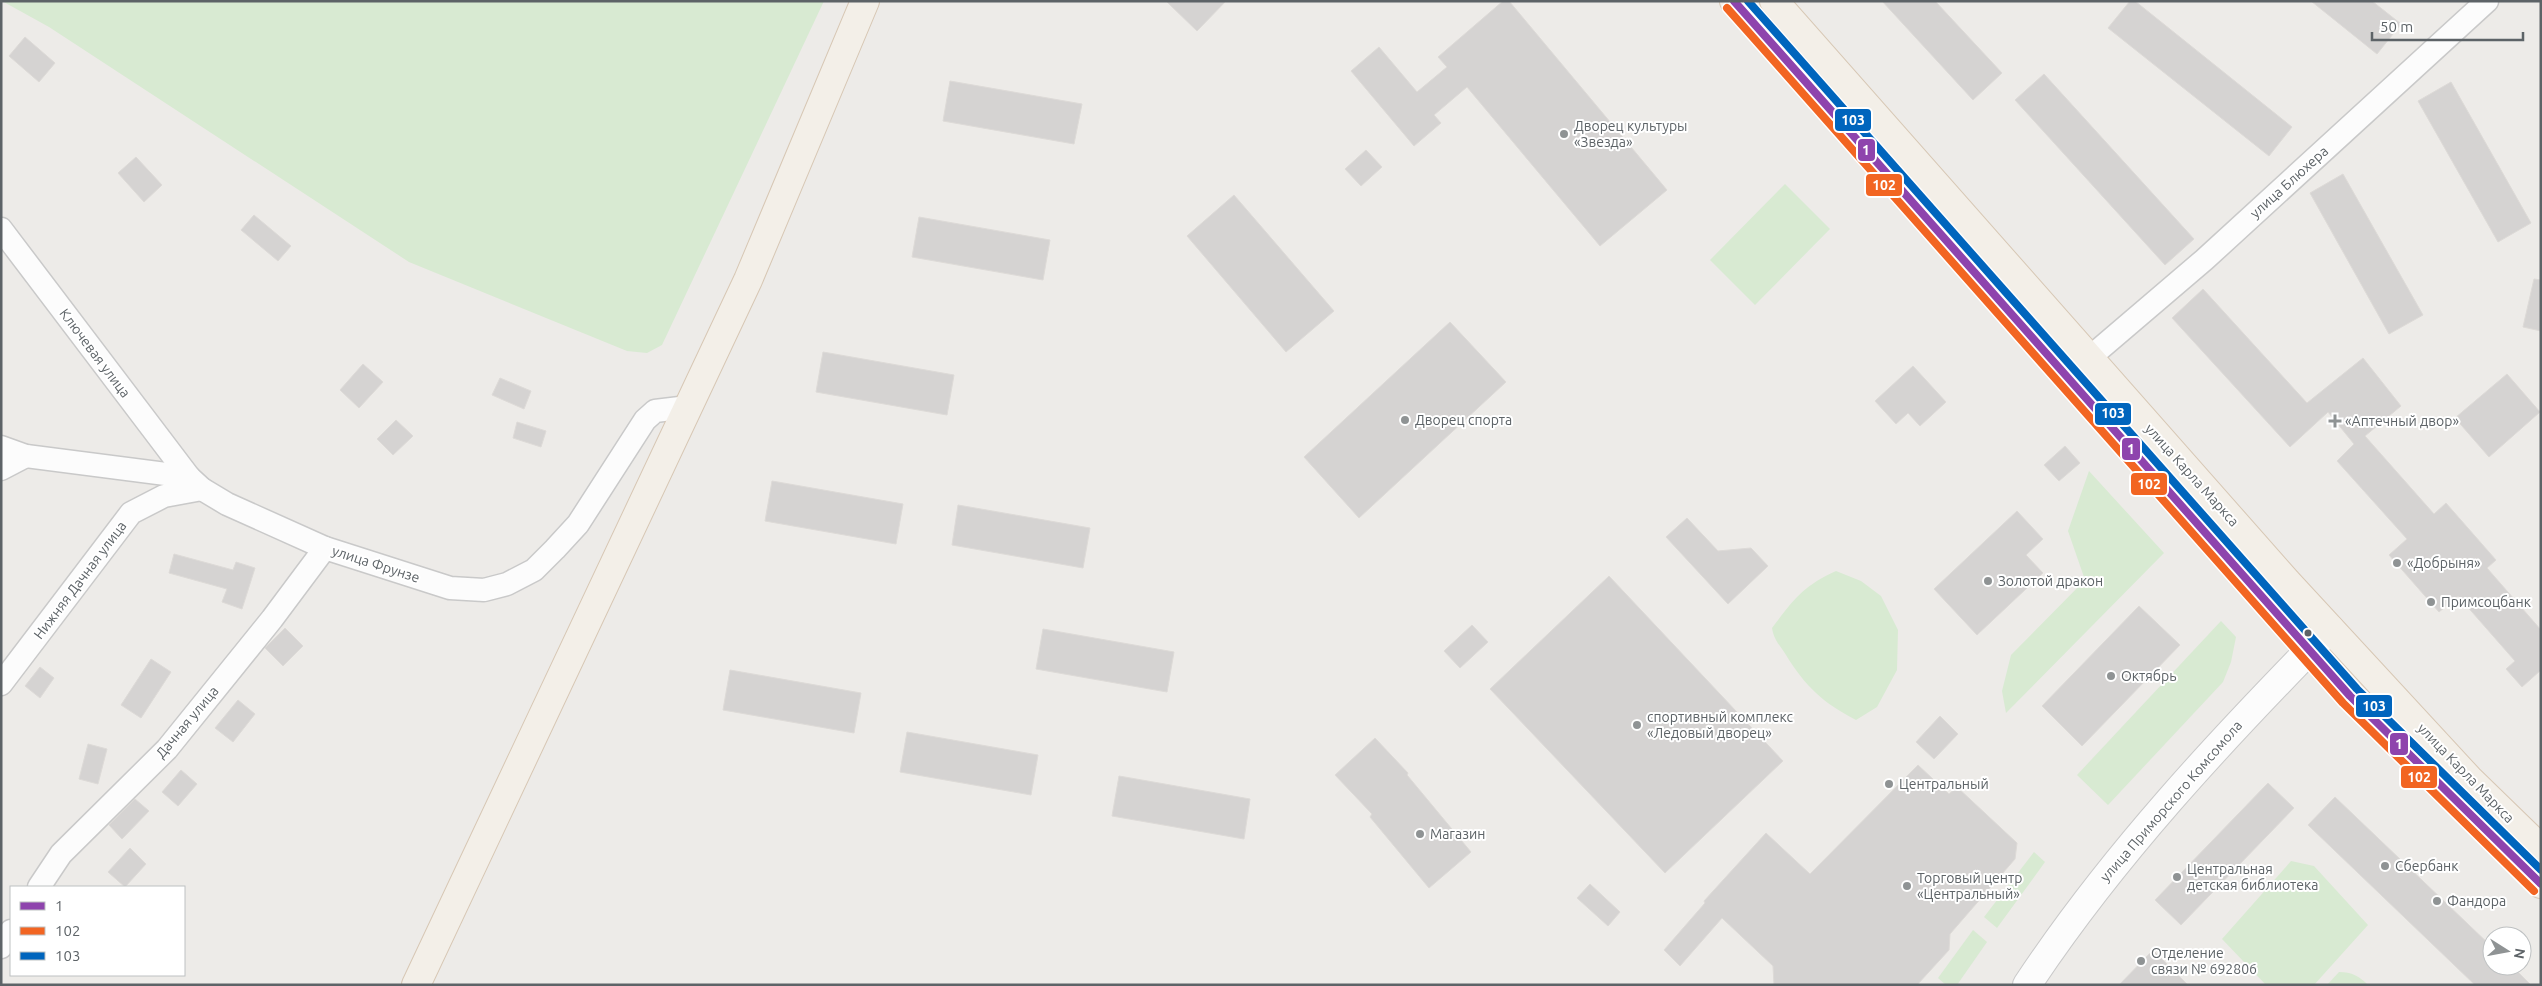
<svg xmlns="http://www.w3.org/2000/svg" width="2542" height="986" font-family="Ubuntu,sans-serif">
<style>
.green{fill:#d8ead2}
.building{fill:#d5d3d2;stroke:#dddad7}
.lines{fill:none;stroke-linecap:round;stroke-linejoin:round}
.minor-casing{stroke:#c9c9c9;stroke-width:25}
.tertiary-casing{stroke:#c9c9c9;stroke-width:30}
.primary-casing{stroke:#d7c7b4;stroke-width:30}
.minor{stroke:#fcfcfc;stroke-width:22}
.tertiary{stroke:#fcfcfc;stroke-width:28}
.primary{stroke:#f3efe8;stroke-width:28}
.bus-1-casing{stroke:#fff;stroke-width:11}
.bus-2-casing{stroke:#fff;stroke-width:11}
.bus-3-casing{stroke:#fff;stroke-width:11}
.bus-1{stroke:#8e44ad;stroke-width:8}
.bus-2{stroke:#f26522;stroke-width:8}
.bus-3{stroke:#0065bd;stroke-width:8}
.poi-dot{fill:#8f9394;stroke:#fff;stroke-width:2}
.bus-dot{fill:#5d6367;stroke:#fff;stroke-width:2}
.labels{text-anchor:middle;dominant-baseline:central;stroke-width:4;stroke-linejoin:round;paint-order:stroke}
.poi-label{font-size:14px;fill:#5d6367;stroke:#fff;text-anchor:start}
.street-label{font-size:14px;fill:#5d6367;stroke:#fff}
.line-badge{stroke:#fff;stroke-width:2}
.badge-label{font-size:14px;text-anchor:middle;font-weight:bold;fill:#fff}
</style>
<rect width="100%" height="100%" fill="#edebe8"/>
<g class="green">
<path d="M2,1H824L662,345L647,353L627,351L409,262L49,27Z"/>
<path d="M1785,184L1830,229L1755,305L1710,260Z"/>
<path d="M2089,471L2164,553L2006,713L2002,691L2011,655L2085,580L2068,531Z"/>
<path d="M1836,571L1861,581L1881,596L1898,630L1897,670L1877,707L1856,720C1823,703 1805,686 1786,655C1779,644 1774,640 1772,628C1794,599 1803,586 1836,571Z"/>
<path d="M2221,621L2236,637L2231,662L2223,682L2108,805L2077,775Z"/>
<path d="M2034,852L2045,862L1997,928L1984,917Z"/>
<path d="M2291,861L2314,866L2368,925L2314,985H2266L2222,939Z"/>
<path d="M1973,930L1987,942L1957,985H1946L1938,978Z"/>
<path d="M2339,972C2352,972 2359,976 2368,985H2327Z"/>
</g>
<g class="building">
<path d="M1166,1H1226L1197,31Z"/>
<path d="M1503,1H1509L1667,190L1600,246L1467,87L1434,115L1441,123L1414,146L1351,71L1379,47L1417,92L1447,67L1438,57Z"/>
<path d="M1882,1H1935L2002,73L1973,100Z"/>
<path d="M2130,1H2135L2292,127L2269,156L2108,28Z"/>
<path d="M2311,1H2372L2401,24L2377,54Z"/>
<path d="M25,37L55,63L39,82L9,56Z"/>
<path d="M2044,74L2194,239L2165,265L2015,100Z"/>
<path d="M950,81L1082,104L1074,144L943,121Z"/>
<path d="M2451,82L2531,223L2498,242L2418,101Z"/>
<path d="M1366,150L1382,167L1361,186L1345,169Z"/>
<path d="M136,157L162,185L144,202L118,173Z"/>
<path d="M2343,174L2423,315L2389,334L2310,193Z"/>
<path d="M1234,195L1334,311L1286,352L1187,236Z"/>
<path d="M254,215L291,246L278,261L241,230Z"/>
<path d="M919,217L1050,240L1043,280L912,257Z"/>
<path d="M2534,279L2541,280V331L2523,327Z"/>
<path d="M2203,289L2307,403L2363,358L2401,406L2365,436L2434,514L2446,503L2496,560L2487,568L2541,630V670L2522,687L2506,669L2515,661L2458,596L2439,612L2389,555L2407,539L2337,461L2354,444L2328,412L2290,447L2172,318Z"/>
<path d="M1450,322L1506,382L1359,518L1304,457Z"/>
<path d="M823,352L954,375L947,415L816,392Z"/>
<path d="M363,364L383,382L359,408L340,390Z"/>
<path d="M1913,366L1946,402L1920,426L1908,413L1896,424L1875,401Z"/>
<path d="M2507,374L2540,412L2489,457L2455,418Z"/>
<path d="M500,378L531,391L524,409L492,395Z"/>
<path d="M396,420L413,436L393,455L377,439Z"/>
<path d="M517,422L546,431L541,447L513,438Z"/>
<path d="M2065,446L2080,463L2059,481L2044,465Z"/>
<path d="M772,481L903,504L896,544L765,521Z"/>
<path d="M958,505L1090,528L1083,568L952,545Z"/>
<path d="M2017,511L2043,539L2026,555L2043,573L1977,635L1934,589Z"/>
<path d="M1687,518L1718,551L1751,548L1768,566L1728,604L1666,537Z"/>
<path d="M174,554L233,570L236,562L255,568L242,609L222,602L227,589L169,573Z"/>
<path d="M1609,576L1783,761L1665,873L1490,689Z"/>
<path d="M2139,606L2180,645L2082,746L2042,706Z"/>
<path d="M1472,625L1488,642L1460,668L1444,651Z"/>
<path d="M285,628L303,646L283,666L265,648Z"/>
<path d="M1043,629L1174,652L1167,692L1036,669Z"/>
<path d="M151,659L171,672L141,718L121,705Z"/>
<path d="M40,667L54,678L40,698L25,686Z"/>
<path d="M730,670L861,693L854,733L723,710Z"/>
<path d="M238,700L255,714L233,742L215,728Z"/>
<path d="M1940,716L1958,734L1934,759L1916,742Z"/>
<path d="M907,732L1038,755L1031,795L900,772Z"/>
<path d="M1375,738L1408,773L1407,775L1471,852L1429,888L1370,817L1372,814L1335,775Z"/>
<path d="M88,744L107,749L98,784L79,779Z"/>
<path d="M1918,765L1949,794L1957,787L2017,843L2015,859L1950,934L1949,950L1917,985H1774L1773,966L1722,918L1680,966L1664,950L1705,903L1704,901L1766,833L1810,874Z"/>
<path d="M181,770L197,784L178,806L162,792Z"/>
<path d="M1119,776L1250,799L1244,839L1112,816Z"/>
<path d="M2268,783L2294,808L2181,925L2155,900Z"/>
<path d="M2335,797L2492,947V966H2512L2531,985H2475L2308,825Z"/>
<path d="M135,799L149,811L122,839L109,825Z"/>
<path d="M130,848L146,864L125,887L108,872Z"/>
<path d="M1590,884L1620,912L1608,926L1577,898Z"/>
<path d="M2153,950L2188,985H2119Z"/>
</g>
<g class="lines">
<g class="minor-casing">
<g id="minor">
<path d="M1,229L189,477"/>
<path d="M2088,359L2204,260L2487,1"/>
<path d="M1,447L26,456L189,477L202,489L227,504L325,548L450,588L484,590L507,584L534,570L555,549L578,524L645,420L655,411L688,407"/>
<path d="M1,469L26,456"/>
<path d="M1,684L131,513L164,496L202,489"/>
<path d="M39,887L61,854L167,749L272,619L325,548"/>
<path d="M1,947L11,931"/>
</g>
</g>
<g class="tertiary-casing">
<path id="tertiary" d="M2027,985C2113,855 2221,740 2330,629"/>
</g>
<g class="primary-casing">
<g id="primary">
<path d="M1734,1L2350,696L2541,884"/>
<path d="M1774,1L2287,582L2469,779L2541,849"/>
<path d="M416,985L748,280L865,1"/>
</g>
</g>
<use href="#minor" class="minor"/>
<use href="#tertiary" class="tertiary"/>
<use href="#primary" class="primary"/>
<g class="bus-1-casing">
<path id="bus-1" d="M1734,1L2350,696L2541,884"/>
</g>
<g class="bus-2-casing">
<path id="bus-2" d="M1727,8L2343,703L2534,891"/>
</g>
<g class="bus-3-casing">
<path id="bus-3" d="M1748,1L2357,689L2541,870"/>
</g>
<use href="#bus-1" class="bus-1"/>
<use href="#bus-2" class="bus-2"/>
<use href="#bus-3" class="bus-3"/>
</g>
<g class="poi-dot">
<circle cx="1564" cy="134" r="5"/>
<circle cx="1405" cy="420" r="5"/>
<path d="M2332.5 413.5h5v5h5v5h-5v5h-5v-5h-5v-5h5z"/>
<circle cx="2397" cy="563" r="5"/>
<circle cx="1988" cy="581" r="5"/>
<circle cx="2431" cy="602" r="5"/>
<circle cx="2111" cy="676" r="5"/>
<circle cx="1637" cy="725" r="5"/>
<circle cx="1889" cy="784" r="5"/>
<circle cx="1420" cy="834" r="5"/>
<circle cx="2385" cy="866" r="5"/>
<circle cx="2177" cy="877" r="5"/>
<circle cx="1907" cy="886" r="5"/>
<circle cx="2437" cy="901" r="5"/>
<circle cx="2141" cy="961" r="5"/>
</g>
<circle class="bus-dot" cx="2308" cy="633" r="4.5"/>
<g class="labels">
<g class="poi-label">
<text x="1574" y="126">Дворец культуры<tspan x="1574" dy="16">«Звезда»</tspan></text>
<text x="1415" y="420">Дворец спорта</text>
<text x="2345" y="421">«Аптечный двор»</text>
<text x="2407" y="563">«Добрыня»</text>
<text x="1998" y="581">Золотой дракон</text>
<text x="2441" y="602">Примсоцбанк</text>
<text x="2121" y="676">Октябрь</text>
<text x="1647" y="717">спортивный комплекс<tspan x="1647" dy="16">«Ледовый дворец»</tspan></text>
<text x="1899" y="784">Центральный</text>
<text x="1430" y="834">Магазин</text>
<text x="2395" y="866">Сбербанк</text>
<text x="2187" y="869">Центральная<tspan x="2187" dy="16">детская библиотека</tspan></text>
<text x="1917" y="878">Торговый центр<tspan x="1917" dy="16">«Центральный»</tspan></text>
<text x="2447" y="901">Фандора</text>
<text x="2151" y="953">Отделение<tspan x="2151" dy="16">связи № 692806</tspan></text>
</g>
<g class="street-label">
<text transform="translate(2289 182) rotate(-42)">улица Блюхера</text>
<text transform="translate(95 353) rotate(53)">Ключевая улица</text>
<text transform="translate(2192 475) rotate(48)">улица Карла Маркса</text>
<text transform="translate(376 564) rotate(18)">улица Фрунзе</text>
<text transform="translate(80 580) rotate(-53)">Нижняя Дачная улица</text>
<text transform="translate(187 722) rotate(-50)">Дачная улица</text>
<text transform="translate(2466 773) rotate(46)">улица Карла Маркса</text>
<text transform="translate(2171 801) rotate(-49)">улица Приморского Комсомола</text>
</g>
</g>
<g class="line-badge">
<rect x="1834" y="108" width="38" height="24" rx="5" fill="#0065bd"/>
<rect x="1857" y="138" width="19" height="24" rx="5" fill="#8e44ad"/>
<rect x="1865" y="173" width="38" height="24" rx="5" fill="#f26522"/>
<rect x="2094" y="402" width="38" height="24" rx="5" fill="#0065bd"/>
<rect x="2121" y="437" width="20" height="24" rx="5" fill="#8e44ad"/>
<rect x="2130" y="472" width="38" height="24" rx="5" fill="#f26522"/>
<rect x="2355" y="694" width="38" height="24" rx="5" fill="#0065bd"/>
<rect x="2389" y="732" width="20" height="24" rx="5" fill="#8e44ad"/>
<rect x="2400" y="765" width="38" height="24" rx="5" fill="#f26522"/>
</g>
<g class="badge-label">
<text x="1853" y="125">103</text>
<text x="1866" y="155">1</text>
<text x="1884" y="190">102</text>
<text x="2113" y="418">103</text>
<text x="2131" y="454">1</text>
<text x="2149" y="489">102</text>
<text x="2374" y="711">103</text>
<text x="2399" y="749">1</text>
<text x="2419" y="782">102</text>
</g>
<rect width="2542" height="986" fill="none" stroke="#5d6367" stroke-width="5"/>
<rect x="10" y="886" width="175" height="90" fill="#ffffff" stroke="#bec1c2"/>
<rect x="20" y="902" width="25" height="8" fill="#8e44ad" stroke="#bec1c2"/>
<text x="55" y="911" font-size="15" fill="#5d6367">1</text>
<rect x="20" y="927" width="25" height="8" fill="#f26522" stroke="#bec1c2"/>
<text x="55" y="936" font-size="15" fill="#5d6367">102</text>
<rect x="20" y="952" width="25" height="8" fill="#0065bd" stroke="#bec1c2"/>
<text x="55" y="961" font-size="15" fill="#5d6367">103</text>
<g transform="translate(2507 951) rotate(101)"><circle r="24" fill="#ffffff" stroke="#bec1c2"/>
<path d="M0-4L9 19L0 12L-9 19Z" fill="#8f9394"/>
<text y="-8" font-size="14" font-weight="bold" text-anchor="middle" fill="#5d6367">N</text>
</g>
<path d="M2372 32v8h151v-8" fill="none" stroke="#5d6367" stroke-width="2.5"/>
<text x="2380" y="32" font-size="15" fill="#5d6367" stroke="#ffffff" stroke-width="4" paint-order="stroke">50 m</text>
</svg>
